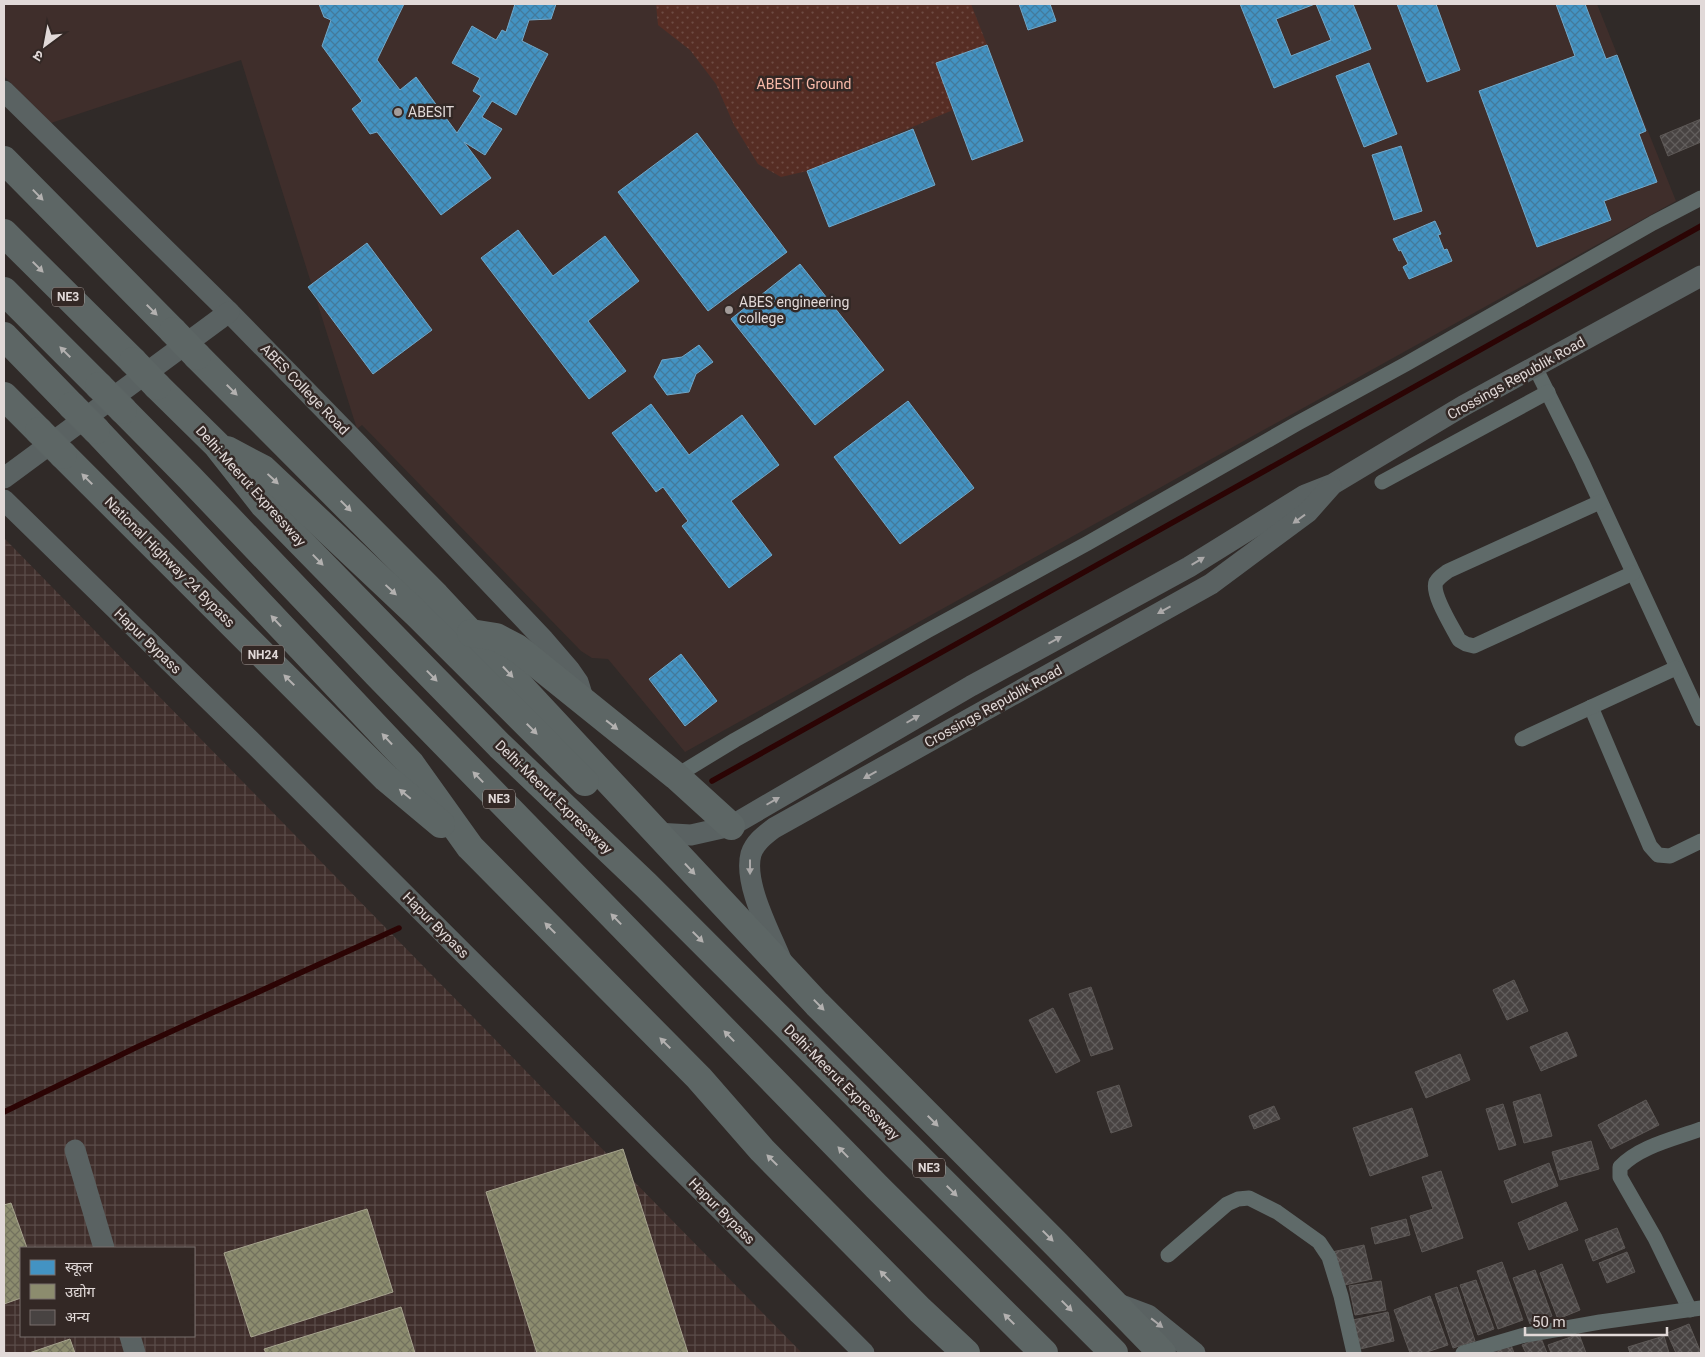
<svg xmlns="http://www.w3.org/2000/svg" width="1705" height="1357" font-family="Roboto,'Noto Sans Devanagari',sans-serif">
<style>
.built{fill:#3f2e2b}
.industrial{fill:url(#industrial-grid);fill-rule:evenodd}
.park{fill:url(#park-dots)}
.schools{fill:url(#schools-cross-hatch);stroke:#72a8c9}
.industry{fill:url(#industry-cross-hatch);stroke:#a6a38e}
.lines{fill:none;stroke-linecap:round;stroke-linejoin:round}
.stream{stroke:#2b0404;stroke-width:5.5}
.building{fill:url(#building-cross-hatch);stroke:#5d5856}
.street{stroke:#5f6a69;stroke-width:15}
.secondary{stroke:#5a6262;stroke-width:21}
.highway{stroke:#5d6665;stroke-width:28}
.highway-bridge{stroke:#5d6665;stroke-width:28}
.oneway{fill:#b3b1b0}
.oneway2{fill:#aba9a9}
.poi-dot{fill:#a39c9a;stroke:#332825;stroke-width:2}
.labels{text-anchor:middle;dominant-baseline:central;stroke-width:5;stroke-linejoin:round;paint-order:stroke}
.shield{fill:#332825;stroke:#ada4a2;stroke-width:1}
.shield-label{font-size:12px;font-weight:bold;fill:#e1d9d8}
.park-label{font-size:14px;fill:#f9baa9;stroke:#332825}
.poi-label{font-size:14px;fill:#e1d9d8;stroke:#332825;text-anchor:start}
.street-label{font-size:14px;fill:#e1d9d8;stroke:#332825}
</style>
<defs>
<pattern id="industrial-grid" width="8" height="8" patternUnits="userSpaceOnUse" patternTransform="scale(1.25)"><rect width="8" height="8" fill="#3f2e2b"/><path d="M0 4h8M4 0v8" fill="none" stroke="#5a4c49"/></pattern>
<pattern id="park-dots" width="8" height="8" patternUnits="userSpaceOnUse" patternTransform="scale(1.25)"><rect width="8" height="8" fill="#562d24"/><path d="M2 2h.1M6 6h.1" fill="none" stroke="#6e4b43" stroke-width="1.8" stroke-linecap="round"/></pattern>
<pattern id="schools-cross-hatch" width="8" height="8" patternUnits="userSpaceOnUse" patternTransform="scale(1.25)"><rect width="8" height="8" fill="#4393c3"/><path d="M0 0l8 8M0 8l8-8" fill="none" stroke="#437a9c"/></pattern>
<pattern id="industry-cross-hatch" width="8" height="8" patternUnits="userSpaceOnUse" patternTransform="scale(1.25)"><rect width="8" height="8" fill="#8c8c6e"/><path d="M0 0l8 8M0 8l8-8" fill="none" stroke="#73725e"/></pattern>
<pattern id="building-cross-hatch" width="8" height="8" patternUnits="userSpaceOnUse" patternTransform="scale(1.25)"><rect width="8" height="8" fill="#484342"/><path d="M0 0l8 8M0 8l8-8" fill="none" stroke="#625e5d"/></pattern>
</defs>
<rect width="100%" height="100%" fill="#302a28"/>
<path class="built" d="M4,4H1597L1676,201L1553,269L685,752L608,659L592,658L581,651L362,425L357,429L241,60L51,123L4,76Z"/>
<path class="industrial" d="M4,538L802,1353H4ZM21,1248H194V1336H21Z"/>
<path class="park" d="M656,4H971L987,45L936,63L953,110L807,171L781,177L758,164L734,125L716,84L690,50L658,25Z"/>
<g class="schools">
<path d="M319,4H404L377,60L400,90L416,77L457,133L481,96L473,91L480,78L452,63L472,26L496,40L502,30L506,32L515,4H556L551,19L529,20L522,41L548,54L516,115L492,101L482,117L502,129L485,155L464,142L491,178L441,215L377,132L370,134L352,109L362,101L322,46L331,20L324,17Z"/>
<path d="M1019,4H1050L1056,21L1028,30Z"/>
<path d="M1240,4H1315L1276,19L1291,56L1331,40L1316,4H1353L1371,49L1274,88Z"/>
<path d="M1397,4H1436L1460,70L1427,82Z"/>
<path d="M1556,4H1585L1606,59L1617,55L1646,131L1639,134L1657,182L1604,201L1611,220L1537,247L1479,91L1575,56Z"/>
<path d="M987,45L1023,141L972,160L936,63Z"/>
<path d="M1369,63L1397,134L1364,147L1336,76Z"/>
<path d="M913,129L935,185L829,227L807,171Z"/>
<path d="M697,133L787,252L708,311L618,192Z"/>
<path d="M1401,146L1422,211L1394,220L1372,155Z"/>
<path d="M1435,221L1441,234L1438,235L1444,250L1447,249L1452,261L1409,279L1403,267L1408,264L1401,250L1399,251L1393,239Z"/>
<path d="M518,230L553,276L605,236L639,281L588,321L626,371L589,399L481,258Z"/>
<path d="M367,243L432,330L373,374L308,287Z"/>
<path d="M800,264L884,370L815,425L731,319Z"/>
<path d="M699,345L713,362L696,374L689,392L667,395L654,377L662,360L682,357Z"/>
<path d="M908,401L974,488L900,544L834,457Z"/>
<path d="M651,404L689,455L742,415L779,465L731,501L772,555L729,588L682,526L688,521L663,487L656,492L612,433Z"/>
<path d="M681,654L717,701L685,726L649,679Z"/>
</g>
<g class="industry">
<path d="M623,1149L688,1353H537L486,1192Z"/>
<path d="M11,1203L27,1248H21V1298L4,1304V1205Z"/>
<path d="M367,1209L393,1292L251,1337L224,1253Z"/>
<path d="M401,1307L415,1353H266L264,1349Z"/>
<path d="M70,1339L75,1353H29Z"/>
</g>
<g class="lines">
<g class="stream">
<path d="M712,781L1701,226"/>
<path d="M4,1112L137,1047L399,928"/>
</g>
</g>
<g class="building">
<path d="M1701,119V142L1668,156L1660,136Z"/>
<path d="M1514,980L1528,1011L1507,1020L1493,990Z"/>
<path d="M1091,987L1113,1049L1091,1056L1069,994Z"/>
<path d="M1053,1008L1080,1061L1056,1073L1029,1020Z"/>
<path d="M1567,1032L1577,1056L1541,1071L1530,1047Z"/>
<path d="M1460,1054L1470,1080L1426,1098L1415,1072Z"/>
<path d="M1119,1085L1132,1126L1111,1133L1097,1092Z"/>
<path d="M1540,1094L1552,1136L1524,1143L1513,1102Z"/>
<path d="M1646,1100L1659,1125L1611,1149L1598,1125Z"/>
<path d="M1503,1104L1516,1145L1499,1150L1486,1109Z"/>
<path d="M1274,1106L1280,1119L1254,1129L1249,1116Z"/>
<path d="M1412,1108L1428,1156L1370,1176L1353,1128Z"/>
<path d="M1591,1141L1599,1169L1560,1180L1552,1152Z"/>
<path d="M1549,1163L1558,1186L1512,1203L1504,1181Z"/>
<path d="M1441,1171L1463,1238L1422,1252L1410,1216L1433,1209L1422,1177Z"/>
<path d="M1566,1202L1578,1230L1529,1250L1518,1223Z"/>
<path d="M1406,1219L1410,1235L1375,1244L1371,1228Z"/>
<path d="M1617,1228L1625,1248L1593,1261L1585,1240Z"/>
<path d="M1364,1245L1372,1279L1340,1286L1332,1252Z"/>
<path d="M1627,1252L1635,1272L1607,1283L1599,1263Z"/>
<path d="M1502,1262L1523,1320L1498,1329L1477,1271Z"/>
<path d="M1562,1264L1580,1310L1558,1319L1540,1273Z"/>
<path d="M1535,1270L1552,1316L1530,1324L1513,1278Z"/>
<path d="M1476,1280L1494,1329L1478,1335L1460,1285Z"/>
<path d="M1381,1281L1386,1310L1355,1315L1349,1286Z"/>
<path d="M1457,1287L1475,1341L1453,1348L1435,1294Z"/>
<path d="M1430,1296L1448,1345L1424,1353H1410L1394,1310Z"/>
<path d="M1388,1312L1394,1341L1360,1349L1353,1320Z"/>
<path d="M1689,1324L1701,1353H1676L1667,1333Z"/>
<path d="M1579,1334L1586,1353H1551L1548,1345Z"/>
<path d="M1664,1336L1669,1353H1630L1628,1347Z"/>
<path d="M1541,1338L1547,1353H1526L1522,1345Z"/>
<path d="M1510,1342L1514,1353H1493L1492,1350Z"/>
</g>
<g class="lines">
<g class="street">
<path d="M1535,367L1582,462L1701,719"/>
<path d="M1382,482L1548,392"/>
<path d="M1600,502L1448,571C1444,574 1439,577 1436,582C1431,594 1453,628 1459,640L1466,644L1474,646L1633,573"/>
<path d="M1591,707L1650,846L1658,855L1670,856L1701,841"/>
<path d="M1522,739L1676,668"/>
<path d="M676,776L735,740L927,631L1088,543L1298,423L1406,364L1653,223L1701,198"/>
<path d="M1168,1255L1227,1204L1238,1199L1249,1198L1277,1212L1319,1242L1329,1257L1341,1296L1354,1353"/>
<path d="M1690,1310L1655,1238L1620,1177V1167C1640,1146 1674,1139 1701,1129"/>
<path d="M1463,1353L1521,1336L1600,1322L1701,1308"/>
</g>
<g class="secondary">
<path d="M4,91L229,312L358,444L544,640L569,669L578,682L584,701"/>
<path d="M4,478L229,312"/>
<path d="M4,500L255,745L864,1353"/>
<path d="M656,833L691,835L731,826L971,686L1189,567L1305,495L1333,484L1463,406L1701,276"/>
<path d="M782,962C771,934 743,884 751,854C755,842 765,835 774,828L1211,584L1308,512L1331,486"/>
<path d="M75,1150L104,1248"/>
<path d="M1116,1303L1148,1315L1195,1353"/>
<path d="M130,1336L135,1353"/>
</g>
<g class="highway">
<path d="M4,160L173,331"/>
<path d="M4,233L133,361"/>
<path d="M4,291L99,386"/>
<path d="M4,336L72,406"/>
<path d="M197,356L436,596L817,1004L1056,1244L1162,1353"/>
<path d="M157,386L217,445L264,505L500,746L646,885L1114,1353"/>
<path d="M4,396L39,431"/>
<path d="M123,410L190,478L377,674L877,1187L1044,1353"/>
<path d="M96,430L410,763L470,847L699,1078L762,1150L920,1310L966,1353"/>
<path d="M227,450L263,469L418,615L585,782"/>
<path d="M63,455L386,778L441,824"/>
<path d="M471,633L496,637L517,648L676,776L731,826"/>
</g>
<g class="highway-bridge">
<path d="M173,331L197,356"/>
<path d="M133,361L157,386"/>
<path d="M99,386L123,410"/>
<path d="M72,406L96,430"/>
<path d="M39,431L63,455"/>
</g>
</g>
<defs><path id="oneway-solid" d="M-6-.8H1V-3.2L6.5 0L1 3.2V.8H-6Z" transform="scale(1.25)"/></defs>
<g class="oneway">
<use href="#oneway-solid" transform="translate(38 195) rotate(46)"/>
<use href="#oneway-solid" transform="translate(38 267) rotate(45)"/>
<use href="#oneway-solid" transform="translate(152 310) rotate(45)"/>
<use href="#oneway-solid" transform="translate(65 352) rotate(-135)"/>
<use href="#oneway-solid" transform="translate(232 390) rotate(45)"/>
<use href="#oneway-solid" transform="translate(87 479) rotate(-135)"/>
<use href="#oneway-solid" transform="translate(273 479) rotate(43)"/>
<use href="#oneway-solid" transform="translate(346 506) rotate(45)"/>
<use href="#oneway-solid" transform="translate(318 560) rotate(46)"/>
<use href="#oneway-solid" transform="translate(391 590) rotate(43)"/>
<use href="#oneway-solid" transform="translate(276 621) rotate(-133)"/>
<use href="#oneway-solid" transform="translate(508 672) rotate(47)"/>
<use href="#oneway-solid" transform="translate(432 676) rotate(46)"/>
<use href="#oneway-solid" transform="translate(289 680) rotate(-135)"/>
<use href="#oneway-solid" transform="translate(612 725) rotate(38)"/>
<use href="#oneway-solid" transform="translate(532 729) rotate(45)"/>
<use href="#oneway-solid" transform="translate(387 739) rotate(-133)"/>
<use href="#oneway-solid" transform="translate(478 777) rotate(-134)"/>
<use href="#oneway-solid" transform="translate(405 794) rotate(-140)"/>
<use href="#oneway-solid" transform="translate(690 869) rotate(47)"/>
<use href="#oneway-solid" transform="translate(616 919) rotate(-134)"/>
<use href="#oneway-solid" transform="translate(550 928) rotate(-135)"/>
<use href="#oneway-solid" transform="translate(698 937) rotate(45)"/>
<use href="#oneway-solid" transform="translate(819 1005) rotate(46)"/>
<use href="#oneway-solid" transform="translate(729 1036) rotate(-134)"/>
<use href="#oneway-solid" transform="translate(665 1043) rotate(-135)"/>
<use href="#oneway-solid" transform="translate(933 1121) rotate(45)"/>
<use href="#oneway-solid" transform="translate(843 1152) rotate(-134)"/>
<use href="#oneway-solid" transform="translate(772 1160) rotate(-135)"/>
<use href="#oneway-solid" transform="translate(952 1191) rotate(45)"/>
<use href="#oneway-solid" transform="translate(1048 1236) rotate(45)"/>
<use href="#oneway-solid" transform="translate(885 1276) rotate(-134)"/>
<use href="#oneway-solid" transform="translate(1067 1306) rotate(45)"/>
<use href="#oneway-solid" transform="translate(1009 1319) rotate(-135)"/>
</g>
<g class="oneway2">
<use href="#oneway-solid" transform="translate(1299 519) rotate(144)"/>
<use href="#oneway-solid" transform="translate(1198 561) rotate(-31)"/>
<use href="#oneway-solid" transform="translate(1164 610) rotate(151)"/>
<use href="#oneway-solid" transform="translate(1055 640) rotate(-29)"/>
<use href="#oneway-solid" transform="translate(913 719) rotate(-30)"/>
<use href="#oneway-solid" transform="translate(870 775) rotate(151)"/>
<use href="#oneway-solid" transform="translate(773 801) rotate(-30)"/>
<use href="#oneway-solid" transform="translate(750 867) rotate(90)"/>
<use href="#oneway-solid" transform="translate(1157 1323) rotate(38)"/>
</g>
<g class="poi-dot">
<circle cx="398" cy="112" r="5"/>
<circle cx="729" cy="310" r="5"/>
</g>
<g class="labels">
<g class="shield">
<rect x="52" y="287.5" width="32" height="19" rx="4"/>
<rect x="242" y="645.5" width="42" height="19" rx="4"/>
<rect x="483" y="789.5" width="32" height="19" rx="4"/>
<rect x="913" y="1158.5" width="32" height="19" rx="4"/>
</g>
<g class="shield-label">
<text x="68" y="297">NE3</text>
<text x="263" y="655">NH24</text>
<text x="499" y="799">NE3</text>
<text x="929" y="1168">NE3</text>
</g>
<g class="park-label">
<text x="804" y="84">ABESIT Ground</text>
</g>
<g class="poi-label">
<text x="408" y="112">ABESIT</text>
<text x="739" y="302">ABES engineering<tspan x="739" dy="16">college</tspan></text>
</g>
<g class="street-label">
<text transform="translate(1516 378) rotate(-29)">Crossings Republik Road</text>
<text transform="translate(305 389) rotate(46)">ABES College Road</text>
<text transform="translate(251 486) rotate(48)">Delhi-Meerut Expressway</text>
<text transform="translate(170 562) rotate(45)">National Highway 24 Bypass</text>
<text transform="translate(148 641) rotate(44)">Hapur Bypass</text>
<text transform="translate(993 706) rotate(-29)">Crossings Republik Road</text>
<text transform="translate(554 797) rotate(44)">Delhi-Meerut Expressway</text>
<text transform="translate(436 925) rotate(45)">Hapur Bypass</text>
<text transform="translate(842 1082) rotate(45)">Delhi-Meerut Expressway</text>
<text transform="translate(722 1211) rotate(45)">Hapur Bypass</text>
</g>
</g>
<rect width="1705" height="1357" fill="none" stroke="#e1d9d8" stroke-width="10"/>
<rect x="20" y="1247" width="175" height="90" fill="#332825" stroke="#796f6d"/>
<rect x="30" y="1260" width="25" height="15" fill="#4393c3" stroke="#796f6d"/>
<text x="65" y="1272" font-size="15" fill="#e1d9d8">स्कूल</text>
<rect x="30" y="1284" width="25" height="15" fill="#8c8c6e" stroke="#796f6d"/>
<text x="65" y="1297" font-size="15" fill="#e1d9d8">उद्योग</text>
<rect x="30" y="1310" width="25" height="15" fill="#484342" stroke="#796f6d"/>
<text x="65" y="1322" font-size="15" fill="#e1d9d8">अन्य</text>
<g transform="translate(45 45) rotate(212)" stroke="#332825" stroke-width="4" paint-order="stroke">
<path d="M0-4L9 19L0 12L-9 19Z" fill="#e1d9d8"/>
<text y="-8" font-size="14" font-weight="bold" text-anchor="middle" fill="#e1d9d8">उ</text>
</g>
<path d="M1525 1327v8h142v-8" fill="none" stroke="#e1d9d8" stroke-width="2.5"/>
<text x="1532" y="1327" font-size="15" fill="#e1d9d8" stroke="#332825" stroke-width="4" paint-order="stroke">50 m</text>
</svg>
